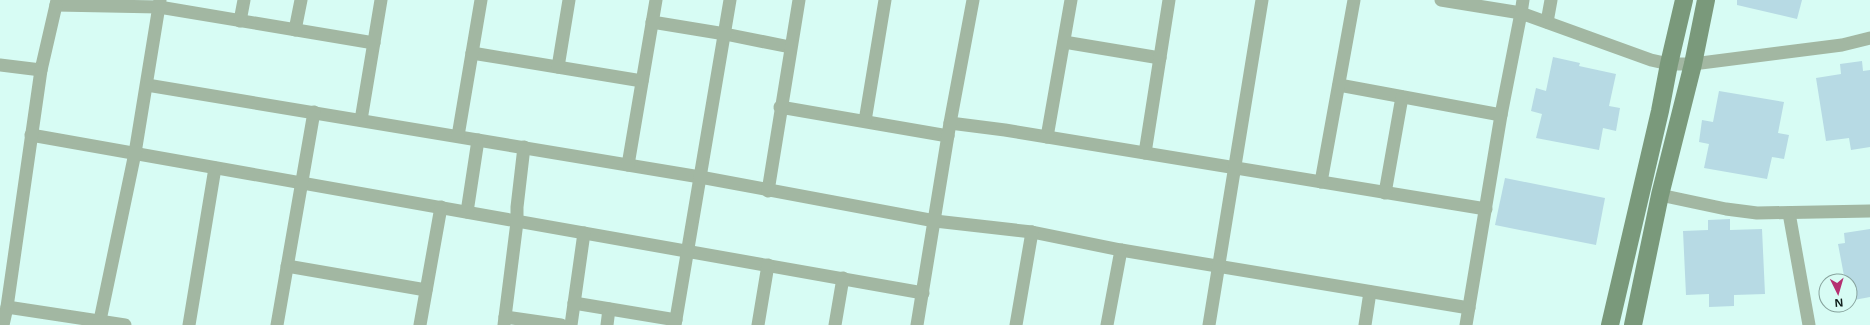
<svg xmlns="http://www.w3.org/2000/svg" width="1870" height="325" font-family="'Open Sans',sans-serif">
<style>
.building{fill:#b7dae4}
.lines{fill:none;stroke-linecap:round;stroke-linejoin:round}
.street{stroke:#a2b7a2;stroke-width:13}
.secondary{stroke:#7a997b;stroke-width:18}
</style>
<rect width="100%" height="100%" fill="#d7fcf4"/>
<g class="building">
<path d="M1737,0H1802L1797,19L1737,5Z"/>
<path d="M1553,57L1580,63L1579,66L1616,74L1609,106L1620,108L1616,131L1603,128L1599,150L1536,138L1542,114L1531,111L1536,88L1546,91Z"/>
<path d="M1862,61L1863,71L1870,70V147L1851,150L1849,138L1826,141L1816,78L1841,74L1840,64Z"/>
<path d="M1719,91L1784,102L1778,133L1789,135L1784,159L1772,157L1767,179L1704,168L1709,144L1699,142L1702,120L1713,122Z"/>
<path d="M1505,178L1605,198L1596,245L1495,225Z"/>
<path d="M1730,219V230L1762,229L1765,294L1734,295V306L1709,307V294L1686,295L1683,231L1708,230V220Z"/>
<path d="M1870,229V297L1854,300L1852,288H1850V281H1845L1838,244L1845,243L1844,233Z"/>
</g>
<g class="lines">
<g class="street">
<path d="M57,0L56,5L159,7L374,43"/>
<path d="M1441,0L1521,13L1523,0"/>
<path d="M240,21L244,0"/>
<path d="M652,22L725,34L790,47"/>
<path d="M1547,22L1551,0"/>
<path d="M295,30L301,0"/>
<path d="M1064,42L1160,58"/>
<path d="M472,53L642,81"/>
<path d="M0,65L41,70L56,5"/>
<path d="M558,67L569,0"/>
<path d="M147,85L700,177L935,221L1032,232L1121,250L1469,308"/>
<path d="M1339,85L1501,115"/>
<path d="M780,107L948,136"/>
<path d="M361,120L381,0"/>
<path d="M865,121L885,0"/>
<path d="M950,123L1005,130L1486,209"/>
<path d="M31,135L923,293"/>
<path d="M458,136L481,0"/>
<path d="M1047,137L1071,0"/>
<path d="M1145,153L1169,0"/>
<path d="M628,165L656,0"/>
<path d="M1321,182L1354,0"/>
<path d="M768,191L799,0"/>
<path d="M1385,193L1402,97"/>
<path d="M1660,195L1726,209L1757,213L1870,211"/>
<path d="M467,212L478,140"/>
<path d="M1789,213L1809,325"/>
<path d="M287,266L426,290"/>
<path d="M574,303L676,320"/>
<path d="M7,307L125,325"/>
<path d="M505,317L561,325"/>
<path d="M3,325L7,307L41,70"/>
<path d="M99,325L135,153L160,0"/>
<path d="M189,325L215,168"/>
<path d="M277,325L314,112"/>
<path d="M420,325L441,207"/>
<path d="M504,325L517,222V207L524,147"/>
<path d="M571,325L584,233"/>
<path d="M607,325L609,309"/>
<path d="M675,325L730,0"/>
<path d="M758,325L768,265"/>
<path d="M835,325L843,278"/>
<path d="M917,325L950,123L973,0"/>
<path d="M1016,325L1032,232"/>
<path d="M1107,325L1121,250"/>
<path d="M1209,325L1262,0"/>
<path d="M1365,325L1370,292"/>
<path d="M1466,325L1501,115L1521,13L1651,60L1669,64H1693L1842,45L1870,38"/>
</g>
<g class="secondary">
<path d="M1610,325L1660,111L1669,64L1684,0"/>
<path d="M1633,325L1660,195L1693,64L1706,0"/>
</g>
</g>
<g transform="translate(1838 293) rotate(175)"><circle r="19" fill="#d7fcf4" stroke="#87a39d"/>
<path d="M0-3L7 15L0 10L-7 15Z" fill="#b52f71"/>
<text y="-6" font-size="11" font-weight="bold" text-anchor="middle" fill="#0f1d1a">N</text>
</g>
</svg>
